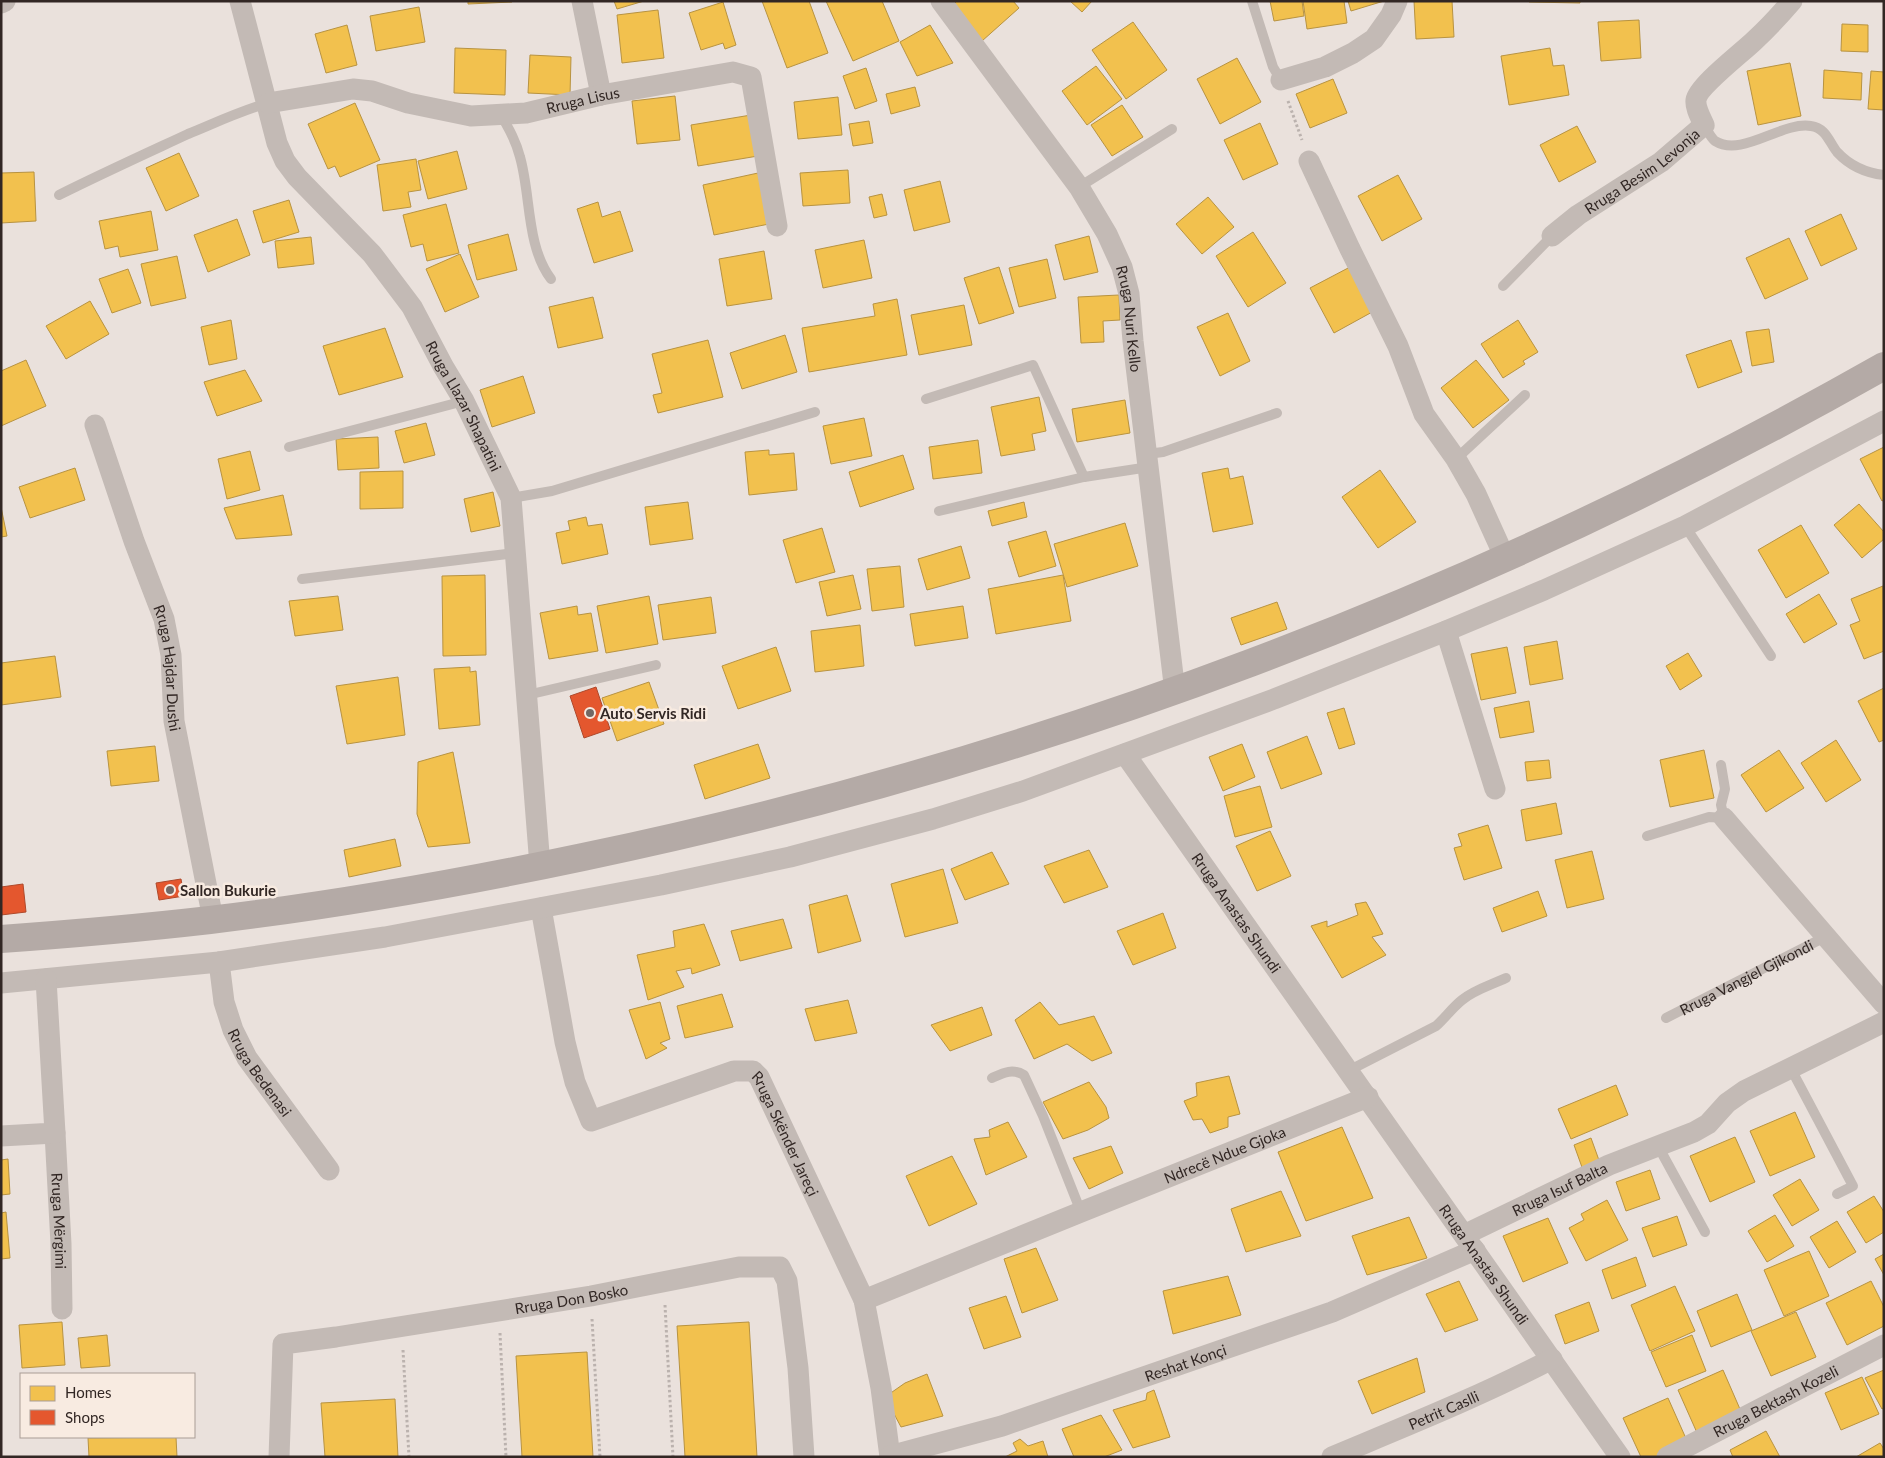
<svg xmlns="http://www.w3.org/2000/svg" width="1885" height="1458" font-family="Lato,sans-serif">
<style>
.homes{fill:#f2c14e;stroke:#b89341}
.shops{fill:#e4572e;stroke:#af492b}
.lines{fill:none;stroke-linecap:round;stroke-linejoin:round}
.path{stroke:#bbb2ae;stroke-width:3;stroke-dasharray:2.5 2.5;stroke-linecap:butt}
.lane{stroke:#c3bab5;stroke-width:10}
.street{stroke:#c3bab5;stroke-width:21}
.secondary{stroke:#b4aaa6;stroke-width:28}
.poi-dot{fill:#726864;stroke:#f8ebe1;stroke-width:2}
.labels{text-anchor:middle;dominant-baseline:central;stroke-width:5;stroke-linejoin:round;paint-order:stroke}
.street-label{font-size:15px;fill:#322724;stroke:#f8ebe1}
.poi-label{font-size:15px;font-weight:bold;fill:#322724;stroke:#f8ebe1;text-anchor:start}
</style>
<rect width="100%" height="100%" fill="#eae1dc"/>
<g class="homes">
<path d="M468,1H512V2L468,4Z"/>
<path d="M614,1H644L617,9Z"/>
<path d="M762,1H809L828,53L787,68Z"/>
<path d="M826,1H882L899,41L853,61Z"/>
<path d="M957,1H1013L1019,8L982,41L951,7Z"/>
<path d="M1070,1H1092L1082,12Z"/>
<path d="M1270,1H1302L1304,16L1274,21Z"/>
<path d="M1303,1H1344L1347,23L1307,29Z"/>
<path d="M1348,1H1384L1351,11Z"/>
<path d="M1414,1H1452L1454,37L1416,39Z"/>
<path d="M1529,1H1580V3L1529,2Z"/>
<path d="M723,2L736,45L725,49L723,43L701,50L689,13Z"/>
<path d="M419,7L425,42L376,51L370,16Z"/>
<path d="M658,10L664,58L622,63L617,15Z"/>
<path d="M1639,20L1641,58L1601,61L1598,22Z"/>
<path d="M1133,22L1167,70L1126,99L1092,50Z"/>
<path d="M1842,24L1868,25V52L1841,51Z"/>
<path d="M347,25L357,65L326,73L315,34Z"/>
<path d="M930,25L953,63L917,76L900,42Z"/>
<path d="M455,48L506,50L505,95L454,93Z"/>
<path d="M1550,48L1553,66L1564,65L1569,95L1509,105L1501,56Z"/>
<path d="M530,55L571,57L570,95L528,93Z"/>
<path d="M1237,58L1261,102L1220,124L1197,79Z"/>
<path d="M1790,63L1801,116L1758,125L1747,71Z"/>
<path d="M1096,66L1122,99L1087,125L1062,91Z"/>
<path d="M866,68L877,101L855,109L843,76Z"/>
<path d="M1824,70L1862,73L1861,100L1823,98Z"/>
<path d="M1871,71L1884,72V110L1868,109Z"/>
<path d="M1333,79L1347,113L1310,128L1296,94Z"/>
<path d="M915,87L920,106L891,114L886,94Z"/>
<path d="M675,96L680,140L637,144L632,101Z"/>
<path d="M838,97L842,135L798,139L794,102Z"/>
<path d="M355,103L380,160L340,177L335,166L328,169L308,124Z"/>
<path d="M1122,105L1143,137L1112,156L1091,125Z"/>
<path d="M751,115L758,156L698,166L691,125Z"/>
<path d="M869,121L873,143L853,146L849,124Z"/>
<path d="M1260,123L1278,164L1243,180L1224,140Z"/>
<path d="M1577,126L1596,162L1559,182L1540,145Z"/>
<path d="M457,151L467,189L428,199L418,161Z"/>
<path d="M179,153L199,196L166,211L146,168Z"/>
<path d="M416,159L421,190L408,192L411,207L383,211L377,165Z"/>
<path d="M848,170L850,203L803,206L800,173Z"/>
<path d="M34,172L36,221L1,223V173Z"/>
<path d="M758,173L769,224L714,235L703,185Z"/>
<path d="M1398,175L1422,219L1382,241L1358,196Z"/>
<path d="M940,181L950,222L914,231L904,190Z"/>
<path d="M882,194L887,215L874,218L869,197Z"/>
<path d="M1208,197L1234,227L1202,254L1176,224Z"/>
<path d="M289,200L299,232L263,243L253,211Z"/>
<path d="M598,202L602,217L620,211L633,251L594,263L577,209Z"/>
<path d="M446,204L459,253L427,261L423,244L411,247L403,215Z"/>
<path d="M151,211L158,250L120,257L118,246L105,249L99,221Z"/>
<path d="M1841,214L1857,249L1821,266L1805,231Z"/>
<path d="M237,219L250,255L208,272L194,235Z"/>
<path d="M1253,232L1286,283L1248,307L1216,256Z"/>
<path d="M508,234L517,270L477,280L468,245Z"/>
<path d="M1089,236L1098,272L1064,280L1055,245Z"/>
<path d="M311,237L314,264L278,268L275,241Z"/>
<path d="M1789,238L1808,279L1765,299L1746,258Z"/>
<path d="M864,240L872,278L823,288L815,250Z"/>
<path d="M764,251L772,299L727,306L719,259Z"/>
<path d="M460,254L479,297L445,312L426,269Z"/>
<path d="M177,256L186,298L151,306L141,264Z"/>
<path d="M1047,259L1056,298L1019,307L1009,268Z"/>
<path d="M999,267L1014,313L979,324L964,278Z"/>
<path d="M1350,267L1374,311L1334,333L1310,288Z"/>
<path d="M128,269L141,303L112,313L99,279Z"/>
<path d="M1119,295L1120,320L1103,321L1104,342L1081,343L1078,297Z"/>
<path d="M593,297L603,338L558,348L549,307Z"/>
<path d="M897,299L907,355L809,372L802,328L875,316L873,304Z"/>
<path d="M90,301L109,334L66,359L46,326Z"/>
<path d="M964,305L972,345L919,355L911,315Z"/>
<path d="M1228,313L1250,361L1220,376L1197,327Z"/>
<path d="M231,320L237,359L209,365L201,327Z"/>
<path d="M1518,320L1538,352L1523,361L1525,364L1503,378L1481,344Z"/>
<path d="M385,328L403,377L339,395L323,346Z"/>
<path d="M1769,329L1774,362L1752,366L1746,332Z"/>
<path d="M785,335L797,372L742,389L730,353Z"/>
<path d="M708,340L723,397L658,413L653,395L662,393L652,354Z"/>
<path d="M1731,340L1742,372L1698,388L1686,355Z"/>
<path d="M26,360L46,406L1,426V371Z"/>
<path d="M1476,360L1509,400L1473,428L1441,388Z"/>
<path d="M245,370L262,401L217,416L204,382Z"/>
<path d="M523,376L535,413L492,427L480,390Z"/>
<path d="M1039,397L1046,431L1032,434L1035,450L1001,456L991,407Z"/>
<path d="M1125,400L1130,433L1077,442L1072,409Z"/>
<path d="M864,418L872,456L831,464L823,426Z"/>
<path d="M426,423L435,455L404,463L395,431Z"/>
<path d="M378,437L379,468L338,470L336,439Z"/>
<path d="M978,440L982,473L933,479L929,447Z"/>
<path d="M1884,447V500L1882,501L1860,459Z"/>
<path d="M769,450V455L794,453L797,490L749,495L745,452Z"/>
<path d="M250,451L260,490L227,499L218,459Z"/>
<path d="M903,455L914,489L860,507L849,472Z"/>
<path d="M75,468L85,500L30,518L19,487Z"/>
<path d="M1228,468L1230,479L1243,476L1253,524L1213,532L1202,473Z"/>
<path d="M1380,470L1416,522L1378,548L1342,497Z"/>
<path d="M403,471V508L360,509V472Z"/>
<path d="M493,492L500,526L471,532L464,499Z"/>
<path d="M283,495L292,535L236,539L224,508Z"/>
<path d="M688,502L693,539L650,545L645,507Z"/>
<path d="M1024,502L1027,517L992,526L988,511Z"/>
<path d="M1859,504L1884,532V539L1862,558L1834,525Z"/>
<path d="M1,507L7,536L1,537Z"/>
<path d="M586,517L588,526L602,524L608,554L562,564L556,533L570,530L568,521Z"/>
<path d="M1125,523L1138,566L1067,587L1054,544Z"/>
<path d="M1801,525L1829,573L1786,598L1758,550Z"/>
<path d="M822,528L835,572L796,583L783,540Z"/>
<path d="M1046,531L1056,566L1019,577L1008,542Z"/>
<path d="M961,546L970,578L927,590L918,559Z"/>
<path d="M900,566L904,607L872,611L867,569Z"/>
<path d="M485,575L486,655L443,656L442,576Z"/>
<path d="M853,575L861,609L827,616L819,582Z"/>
<path d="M1063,575L1071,621L996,634L988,589Z"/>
<path d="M1883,586L1884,651L1864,659L1850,625L1860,621L1851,599Z"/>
<path d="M1819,594L1837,624L1804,643L1786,614Z"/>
<path d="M338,596L343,630L295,636L289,601Z"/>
<path d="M649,596L658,644L606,653L597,606Z"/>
<path d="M711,597L716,633L663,640L658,605Z"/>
<path d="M1277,602L1287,629L1241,645L1231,618Z"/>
<path d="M577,606L578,615L591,613L598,651L549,659L540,613Z"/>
<path d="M963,606L968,638L915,646L910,614Z"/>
<path d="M860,625L864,666L815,672L811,631Z"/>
<path d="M1557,641L1563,679L1530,685L1524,647Z"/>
<path d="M776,647L791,691L738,709L722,666Z"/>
<path d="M1507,647L1516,693L1481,700L1471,654Z"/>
<path d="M1688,653L1702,676L1680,690L1666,666Z"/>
<path d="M55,656L61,697L1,705V663Z"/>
<path d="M470,667V672L476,671L480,725L439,729L434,669Z"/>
<path d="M398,677L405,735L347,744L336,686Z"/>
<path d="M649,682L664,724L617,741L602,698Z"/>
<path d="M1884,688V740L1879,742L1858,701Z"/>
<path d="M1529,701L1534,732L1500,738L1494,708Z"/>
<path d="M1344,708L1355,744L1339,749L1327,713Z"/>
<path d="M1307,736L1322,774L1281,789L1267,752Z"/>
<path d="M1836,740L1861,780L1826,802L1801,763Z"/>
<path d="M758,744L770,778L705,799L694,765Z"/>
<path d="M1242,744L1255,777L1223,791L1209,757Z"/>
<path d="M155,746L159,781L111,786L107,751Z"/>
<path d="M1704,750L1714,798L1670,807L1660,760Z"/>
<path d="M1779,750L1804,788L1766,812L1741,775Z"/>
<path d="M453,752L470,843L428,847L417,814L418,762Z"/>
<path d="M1549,760L1551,778L1527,781L1525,762Z"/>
<path d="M1260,786L1272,827L1235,837L1224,796Z"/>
<path d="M1556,803L1562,834L1526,841L1521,810Z"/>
<path d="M1488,825L1502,868L1464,880L1454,848L1462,846L1458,834Z"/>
<path d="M1270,831L1291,876L1257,891L1236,846Z"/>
<path d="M395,839L401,866L349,877L344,850Z"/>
<path d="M1089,850L1108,887L1064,903L1044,866Z"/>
<path d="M1592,851L1604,899L1567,908L1555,860Z"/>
<path d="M992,852L1009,884L965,900L951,869Z"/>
<path d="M943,869L958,923L905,937L891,884Z"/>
<path d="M1538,891L1547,916L1502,932L1493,908Z"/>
<path d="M847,895L861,941L818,953L809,905Z"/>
<path d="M1366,902L1383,934L1372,937L1386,955L1342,978L1311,926L1327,921V927L1358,915L1355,904Z"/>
<path d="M1163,913L1176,948L1133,965L1117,931Z"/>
<path d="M783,919L792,948L740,961L731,931Z"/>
<path d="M704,924L720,965L692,974L691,968L676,971L684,987L648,1000L637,955L675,947L673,931Z"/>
<path d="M722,994L733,1027L685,1038L677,1006Z"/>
<path d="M848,1000L857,1033L815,1041L805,1009Z"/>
<path d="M660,1002L670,1039L660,1043L667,1048L646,1059L629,1010Z"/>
<path d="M1040,1002L1059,1025L1094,1016L1112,1053L1092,1061L1067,1044L1034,1059L1015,1020Z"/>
<path d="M982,1007L992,1035L950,1051L931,1025Z"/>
<path d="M1229,1076L1240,1114L1228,1117V1127L1210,1133L1202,1119L1193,1120L1184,1101L1197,1096L1196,1083Z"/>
<path d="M1089,1082L1106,1107L1109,1118L1088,1130L1063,1139L1043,1102Z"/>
<path d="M1616,1085L1628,1115L1571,1139L1558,1109Z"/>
<path d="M1795,1112L1815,1157L1770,1176L1750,1131Z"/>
<path d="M1008,1122L1027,1157L986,1175L974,1139L990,1137L989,1130Z"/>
<path d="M1342,1127L1373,1198L1306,1221L1278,1152Z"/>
<path d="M1735,1137L1755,1182L1710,1202L1690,1156Z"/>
<path d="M1591,1138L1600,1163L1583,1170L1574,1145Z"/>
<path d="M1111,1146L1123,1173L1089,1189L1073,1158Z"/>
<path d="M952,1156L977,1204L929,1226L906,1176Z"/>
<path d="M8,1159L10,1194L1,1195V1160Z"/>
<path d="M1650,1170L1660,1199L1626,1211L1616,1182Z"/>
<path d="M1800,1179L1819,1210L1792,1226L1773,1195Z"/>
<path d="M1281,1191L1301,1236L1246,1252L1231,1209Z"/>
<path d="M1874,1196L1884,1212V1232L1866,1243L1847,1212Z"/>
<path d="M1607,1200L1628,1240L1586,1261L1569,1228L1584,1220L1581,1214Z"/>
<path d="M6,1212L10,1258L1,1259V1213Z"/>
<path d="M1775,1215L1794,1246L1767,1262L1748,1231Z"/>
<path d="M1677,1216L1687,1245L1653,1257L1642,1228Z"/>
<path d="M1409,1217L1427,1258L1367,1275L1352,1236Z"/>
<path d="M1548,1218L1568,1263L1523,1282L1503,1236Z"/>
<path d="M1837,1221L1856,1252L1829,1268L1810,1237Z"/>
<path d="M1036,1248L1058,1300L1022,1313L1004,1259Z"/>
<path d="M1809,1251L1829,1296L1784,1316L1764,1270Z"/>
<path d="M1884,1254V1275L1875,1259Z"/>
<path d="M1636,1257L1646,1286L1612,1299L1602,1270Z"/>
<path d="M1228,1276L1241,1315L1173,1334L1163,1291Z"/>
<path d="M1459,1281L1478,1320L1445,1332L1426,1294Z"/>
<path d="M1871,1281L1884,1307V1326L1847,1345L1826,1303Z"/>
<path d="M1675,1286L1695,1331L1650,1351L1631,1305Z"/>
<path d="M1737,1294L1752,1330L1711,1347L1697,1311Z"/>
<path d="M1006,1296L1021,1337L984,1349L969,1308Z"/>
<path d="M1589,1302L1599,1331L1565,1344L1555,1315Z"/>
<path d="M1796,1312L1816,1357L1771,1376L1751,1331Z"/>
<path d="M62,1322L65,1365L22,1368L19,1325Z"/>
<path d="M749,1322L757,1457H685L677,1326Z"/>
<path d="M107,1335L110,1366L81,1368L78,1338Z"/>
<path d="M1692,1335L1706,1371L1666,1387L1651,1352Z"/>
<path d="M587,1352L593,1457H522L516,1356Z"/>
<path d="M1417,1358L1425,1392L1372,1414L1358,1381Z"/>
<path d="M1723,1370L1743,1416L1698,1435L1678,1390Z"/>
<path d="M1884,1370V1408L1882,1409L1865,1378Z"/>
<path d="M927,1374L943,1416L901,1427L885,1397L905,1383Z"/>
<path d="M1862,1377L1879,1414L1841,1430L1825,1393Z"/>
<path d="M1154,1390L1170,1437L1133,1448L1113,1410L1146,1400L1147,1393Z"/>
<path d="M1668,1398L1688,1443L1657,1457H1641L1623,1418Z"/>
<path d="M395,1399L398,1457H325L321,1403Z"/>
<path d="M1101,1415L1122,1450L1104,1457H1074L1062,1429Z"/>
<path d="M1766,1431L1780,1457H1733L1730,1450Z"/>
<path d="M176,1437L177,1457H89L88,1438Z"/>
<path d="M1020,1439L1028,1446L1043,1441L1048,1457H1005L1017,1451L1013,1443Z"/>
<path d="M1880,1443L1884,1449V1457H1856Z"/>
</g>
<g class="shops">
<path d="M596,687L610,729L584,738L570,696Z"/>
<path d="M181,879L184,896L159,900L156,883Z"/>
<path d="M23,884L26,912L1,915V887Z"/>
</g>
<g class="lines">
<g class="path">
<path d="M1288,101L1302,140"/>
<path d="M665,1305L673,1457"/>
<path d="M592,1319L600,1457"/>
<path d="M500,1333L506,1457"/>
<path d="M403,1350L409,1457"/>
</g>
<g class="lane">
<path d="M1252,1L1273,67L1281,80"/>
<path d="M501,115C509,129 516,141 520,157C531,195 526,246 551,279"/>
<path d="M1704,125C1707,130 1711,138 1715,141C1742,158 1782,121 1811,126C1826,128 1829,142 1837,152C1849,165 1866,173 1884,175"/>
<path d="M1079,187L1172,129"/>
<path d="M59,195C101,174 145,154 188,134C215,123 240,111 268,103"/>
<path d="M1503,286L1552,236"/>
<path d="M926,399L1033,365L1084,477"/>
<path d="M289,447L464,401"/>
<path d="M1147,454L1163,452L1277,413"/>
<path d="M1456,459L1525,395"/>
<path d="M511,498L552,491L815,412"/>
<path d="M939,511L1084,477L1149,467"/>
<path d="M1685,526L1771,656"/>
<path d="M302,579L515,553"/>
<path d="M527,695L656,665"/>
<path d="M1647,836L1709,817L1724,818L1721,805L1725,789L1721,765"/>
<path id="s1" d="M1666,1018L1825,937"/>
<path d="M1790,1067L1853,1186L1837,1194"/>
<path d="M1348,1071L1436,1026C1445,1018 1452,1008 1462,1000C1474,990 1491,985 1506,978"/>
<path d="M992,1078C1003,1073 1012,1068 1024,1075L1043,1116L1081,1212"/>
<path d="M1658,1146L1705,1232"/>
</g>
<g class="street">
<path id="s2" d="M240,1L277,143L285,161L297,177L372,254L412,307L443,366L464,401L511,498L540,866"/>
<path d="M582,1L601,95"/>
<path id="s3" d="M941,1L1079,187L1107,234L1122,267L1129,294L1133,341L1175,692"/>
<path d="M1,3L5,1"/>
<path d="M1281,80L1325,67L1353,53L1374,39L1391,15L1397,1"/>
<path id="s4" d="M268,103L353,89L372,91L408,103L471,116L526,113L601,95L733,72L751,77L777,226"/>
<path d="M1309,161L1350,249L1398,346L1424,414L1456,459L1476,494L1505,558"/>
<path id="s5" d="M1552,236L1578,215L1661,162L1704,125C1701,118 1695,108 1696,100C1698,86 1743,52 1755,40C1768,28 1780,15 1792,1"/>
<path id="s6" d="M95,425L134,541L164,619L171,655L174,721L213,919"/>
<path d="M1446,631L1495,789"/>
<path id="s7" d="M1125,754L1620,1457"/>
<path d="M1724,818L1884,1004"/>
<path id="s8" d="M541,908L565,1042L575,1082L591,1121L734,1071H753L759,1077L864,1300L881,1388L890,1457"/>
<path id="s9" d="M219,962L224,1002L233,1030L247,1058L329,1170"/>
<path d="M1,983L219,962L385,937L661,885L790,857L933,819L1023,791L1274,699L1446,631L1544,590L1685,526L1884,421"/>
<path id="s10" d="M55,1133L61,1244L62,1309"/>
<path d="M1,1136L55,1133L46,979"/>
<path id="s11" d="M1464,1235L1609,1165L1694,1132L1708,1124L1727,1103L1744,1091L1884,1022"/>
<path id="s12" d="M864,1300L1081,1212L1368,1097"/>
<path id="s13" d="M890,1456L1002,1426L1332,1312L1475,1250"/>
<path id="s14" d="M279,1457L283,1344L336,1337L591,1296L739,1267H780L787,1281L798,1368L804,1457"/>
<path id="s15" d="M1332,1457C1406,1426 1481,1396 1552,1359"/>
<path id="s16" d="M1667,1457L1884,1345"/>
</g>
<path class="secondary" d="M1,939C71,934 140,928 210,920C335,905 460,883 583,857C1039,762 1479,596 1884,366"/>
</g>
<g class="poi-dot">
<circle cx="590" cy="713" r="5"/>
<circle cx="170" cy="890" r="5"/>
</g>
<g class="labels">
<g class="street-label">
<text stroke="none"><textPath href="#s4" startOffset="321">Rruga Lisus</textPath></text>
<text stroke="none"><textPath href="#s5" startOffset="111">Rruga Besim Levonja</textPath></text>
<text stroke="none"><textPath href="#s3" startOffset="375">Rruga Nuri Kello</textPath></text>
<text stroke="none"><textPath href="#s2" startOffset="472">Rruga Llazar Shapatini</textPath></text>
<text stroke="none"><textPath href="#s6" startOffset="255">Rruga Hajdar Dushi</textPath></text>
<text stroke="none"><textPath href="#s7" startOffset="194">Rruga Anastas Shundi</textPath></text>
<text stroke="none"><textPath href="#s1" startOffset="90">Rruga Vangjel Gjikondi</textPath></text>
<text stroke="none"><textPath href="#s9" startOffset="120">Rruga Bedenasi</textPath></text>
<text stroke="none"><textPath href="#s8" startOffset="461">Rruga Skënder Jareçi</textPath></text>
<text stroke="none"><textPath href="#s12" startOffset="389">Ndrecë Ndue Gjoka</textPath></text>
<text stroke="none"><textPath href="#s11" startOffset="106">Rruga Isuf Balta</textPath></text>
<text stroke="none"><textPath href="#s10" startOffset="88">Rruga Mërgimi</textPath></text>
<text stroke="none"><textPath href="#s7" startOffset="624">Rruga Anastas Shundi</textPath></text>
<text stroke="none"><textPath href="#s14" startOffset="405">Rruga Don Bosko</textPath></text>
<text stroke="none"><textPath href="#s13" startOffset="310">Reshat Konçi</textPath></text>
<text stroke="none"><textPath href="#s16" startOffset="122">Rruga Bektash Kozeli</textPath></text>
<text stroke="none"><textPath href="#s15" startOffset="121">Petrit Caslli</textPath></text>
</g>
<g class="poi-label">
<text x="600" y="713">Auto Servis Ridi</text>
<text x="180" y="890">Sallon Bukurie</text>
</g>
</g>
<rect width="1885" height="1458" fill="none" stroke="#322724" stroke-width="5"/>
<rect x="20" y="1373" width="175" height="65" fill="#f8ebe1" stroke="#a99d95"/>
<rect x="30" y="1386" width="25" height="15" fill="#f2c14e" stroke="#a99d95"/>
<text x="65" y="1398" font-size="15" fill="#322724">Homes</text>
<rect x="30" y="1410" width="25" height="15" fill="#e4572e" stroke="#a99d95"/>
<text x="65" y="1423" font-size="15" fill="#322724">Shops</text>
</svg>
